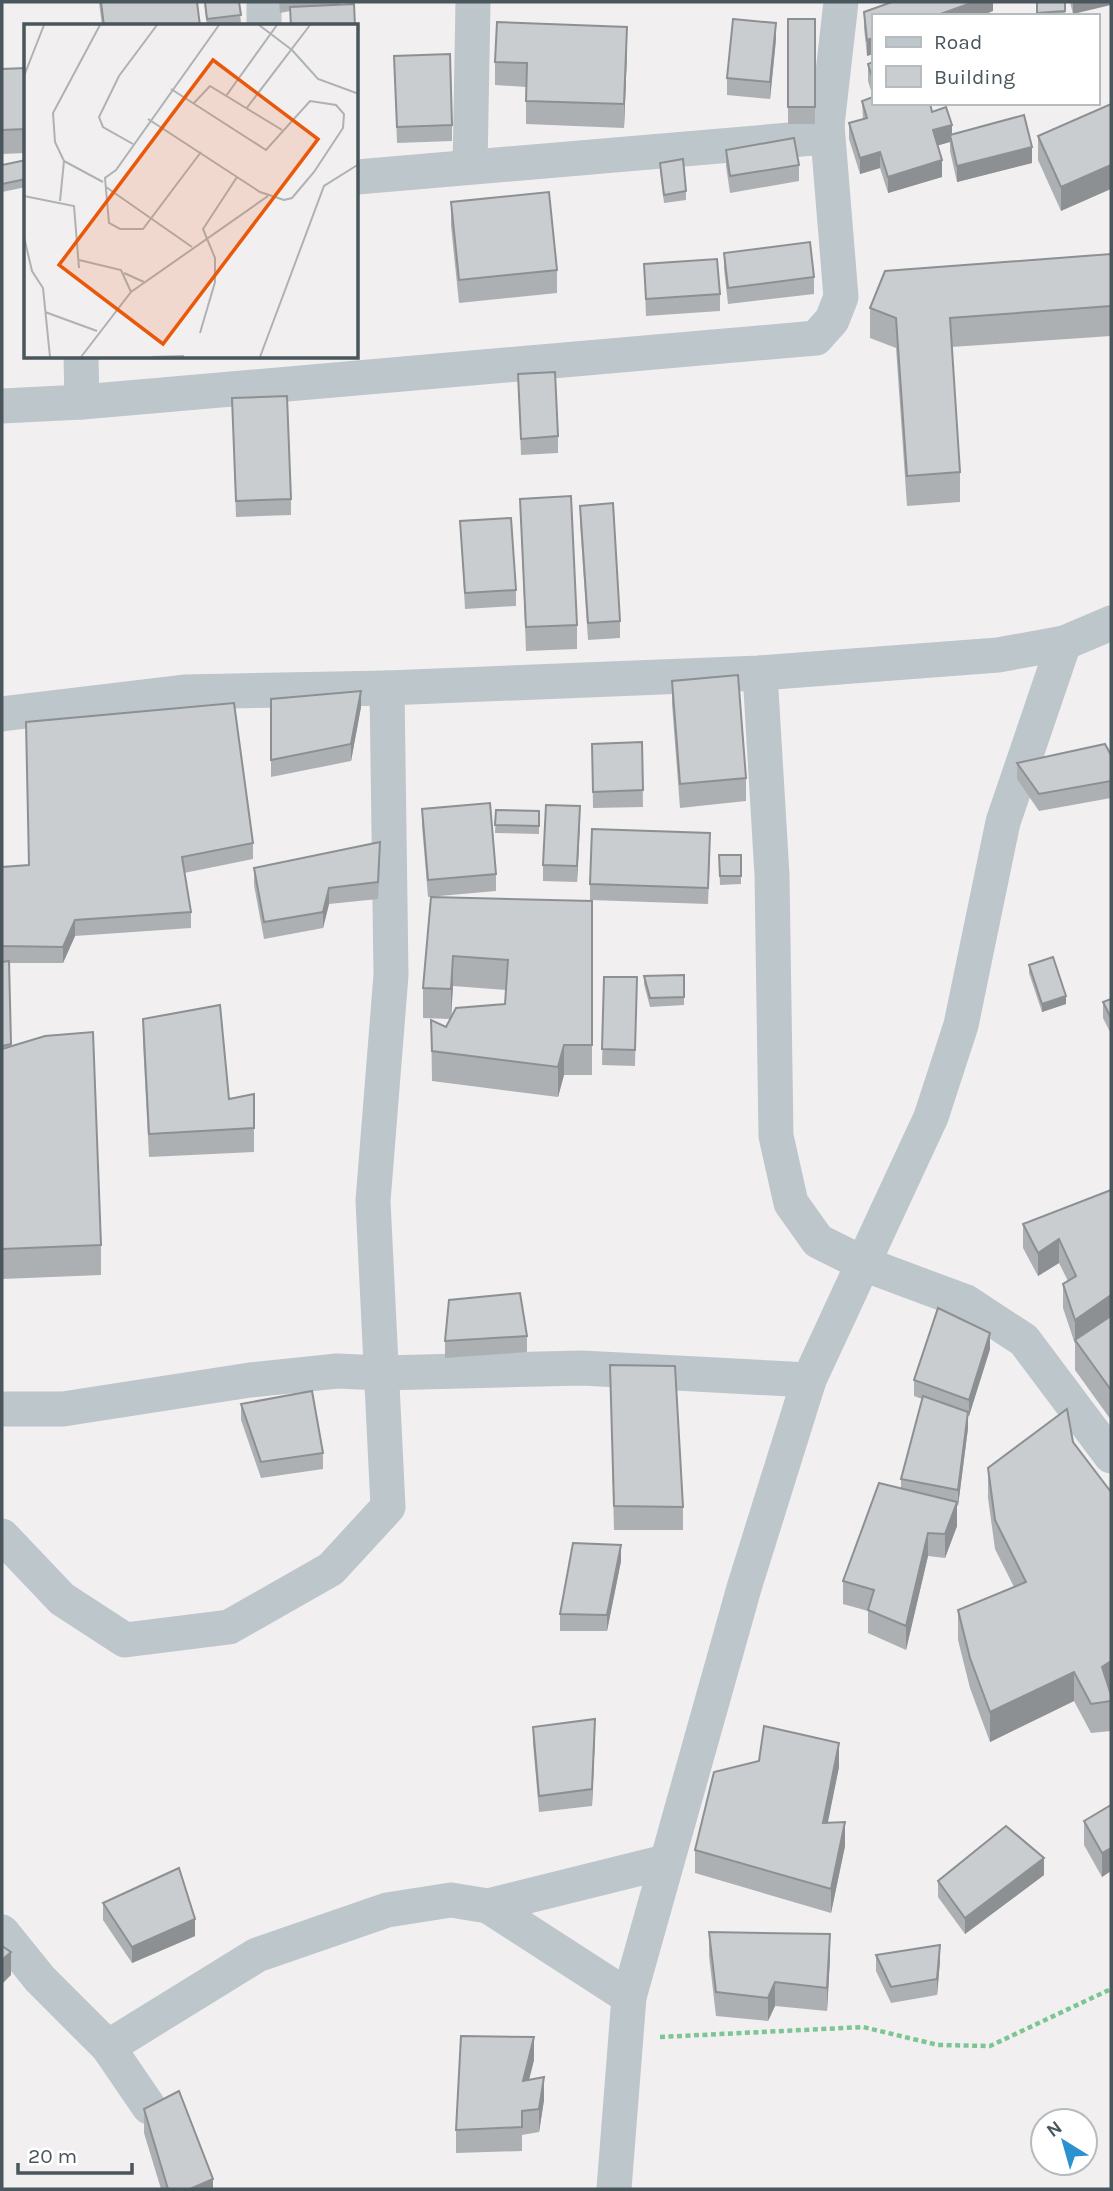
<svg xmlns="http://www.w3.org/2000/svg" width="1113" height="2191" font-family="Karla,sans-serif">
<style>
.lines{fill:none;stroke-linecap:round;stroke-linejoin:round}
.path{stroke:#7dc694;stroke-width:4.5;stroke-dasharray:5 3.5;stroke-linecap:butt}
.street{stroke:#bcc6cb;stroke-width:35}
.wall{fill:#adb0b3;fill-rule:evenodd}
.shaded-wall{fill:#8d9092}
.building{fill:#c9cdd0;stroke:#8d9092;stroke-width:2}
.inset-road{fill:none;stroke:#aeb2b4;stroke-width:2}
.view{fill:#e8590c;fill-opacity:0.15;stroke:#e8590c;stroke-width:3.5}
.inset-edge{fill:none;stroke:#49565b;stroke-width:3.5}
</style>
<rect width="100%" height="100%" fill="#f1eff0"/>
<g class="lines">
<path class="path" d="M660,2037L863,2027L938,2045L990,2046L1111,1989"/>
<g class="street">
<path d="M264,2V26"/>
<path d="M470,167L473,2"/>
<path d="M357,177L813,138L827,125"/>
<path d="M81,357L82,402"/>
<path d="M2,406L82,402L816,338L832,320L841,297L827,125L841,2"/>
<path d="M760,673L772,875L776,1136L791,1203L818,1241L864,1264L966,1302L1024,1340L1111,1456"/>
<path d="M2,714L184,692L387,688L760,673L998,655L1064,643L1111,623"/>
<path d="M2,1409H63L250,1380L337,1371L382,1373L582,1368L809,1380"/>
<path d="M2,1536L62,1599L125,1640L229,1627L331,1569L388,1507L373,1201L391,975L387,688"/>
<path d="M488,1906L665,1862"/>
<path d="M2,1932L40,1979L108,2047L149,2107"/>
<path d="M108,2047L257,1955L387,1910L451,1900L488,1906L629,1997"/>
<path d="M614,2189L629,1997L744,1588L809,1380L931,1117L961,1025L1003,822L1064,643"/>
</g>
</g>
<g class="wall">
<path d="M99,2H101L200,26H102Z"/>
<path d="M204,2H239L241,23L219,26H207Z"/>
<path d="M279,2H340V4L332,5L355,26H290V11L280,13Z"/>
<path d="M993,2V11L873,16V54L867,56L864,28V12Z"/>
<path d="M1036,2H1065V16H1037Z"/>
<path d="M1070,2H1111L1073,14Z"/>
<rect x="788" y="19" width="27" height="105"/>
<path d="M776,39L770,99L727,95V78Z"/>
<path d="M627,50L624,128L526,124V87L495,85V62Z"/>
<path d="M394,56L452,125V141L397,143Z"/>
<path d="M873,62V97L868,81V64Z"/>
<path d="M26,68V153L2,154V69Z"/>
<path d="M862,101L932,112L952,134L1032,163L957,182L950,151V142L937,145L942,177L888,193L880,168L860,174L849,139V123L863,119Z"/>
<path d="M1111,104L1061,211L1038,160V136Z"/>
<path d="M726,150L799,165V181L730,193L726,166Z"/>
<path d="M26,160V187L2,192V165Z"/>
<path d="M660,163L686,191V200L664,203L660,171Z"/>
<path d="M451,202L557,270V293L459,303L451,226Z"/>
<path d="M724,253L814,277V294L728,304L724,269Z"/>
<path d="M1111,254V336L951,347L960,472V502L907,506L896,348L870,338V308Z"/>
<path d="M644,264L720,294V311L646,316Z"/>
<path d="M518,374L558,436V453L521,455Z"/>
<path d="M232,398L291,499V515L236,517Z"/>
<path d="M520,499L577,625V649L526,651Z"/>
<path d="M580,506L620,621V638L588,640L580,522Z"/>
<path d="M460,521L516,590V606L465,609Z"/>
<path d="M672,681L746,778V801L680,808L672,704Z"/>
<path d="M271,699L361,707L351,761L271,777Z"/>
<path d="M642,742L643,807L593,808L592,744Z"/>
<path d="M1111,755V798L1039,811L1017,779V763Z"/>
<path d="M422,809L496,874V891L428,897L422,825Z"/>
<path d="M496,810L539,811V834L495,833Z"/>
<path d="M580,822L577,882L543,881V865Z"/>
<path d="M253,843V859L184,873L191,912V928L75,936L63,963H9L11,1046L101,1245V1275L2,1279V867L29,865Z"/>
<path d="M710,849L708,904L590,900V884Z"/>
<path d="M719,855H741V884L720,885Z"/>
<path d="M380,858L378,899L329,904L323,928L264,939L254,885V868Z"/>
<path d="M431,897L592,901V1075H564L558,1097L432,1081L431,1020L446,1027L450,1019L423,1018V988ZM453,986L506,990L505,1004L451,1017Z"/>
<path d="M1029,965L1066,1004L1042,1012L1029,973Z"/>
<path d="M684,975V1005L650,1007L644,984V976Z"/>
<path d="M604,977H637L635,1066L602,1065Z"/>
<path d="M1111,999V1034L1103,1018V1002Z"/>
<path d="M143,1019L229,1099L254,1094V1152L149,1157L143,1042Z"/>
<path d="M1111,1190V1420L1075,1370V1344L1063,1308V1284L1068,1281L1059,1263L1038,1276L1023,1248V1224Z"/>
<path d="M527,1336V1352L445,1358V1341Z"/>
<path d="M990,1349L969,1416H968V1428L958,1506H957V1526L945,1558L928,1556L906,1650L868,1633V1611L843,1604V1581L901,1488V1479L922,1399L914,1396V1380Z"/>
<path d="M610,1365L683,1507V1530H614Z"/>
<path d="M241,1404L323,1453V1469L261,1478L241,1420Z"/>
<path d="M988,1468L1110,1691L1111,1695V1731L1091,1733L1074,1701L990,1742L970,1688L958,1640V1610L1014,1587L995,1549L988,1498Z"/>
<path d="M621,1561L607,1631H560V1614Z"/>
<path d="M533,1727L595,1735L592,1806L539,1812L533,1743Z"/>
<path d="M839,1767L827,1823L845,1846L831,1913L695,1873V1850Z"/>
<path d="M1111,1805V1871L1102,1877L1084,1845V1821Z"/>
<path d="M1044,1875L965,1934L938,1897V1881Z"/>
<path d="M103,1903L195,1936L132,1963L103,1920Z"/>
<path d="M709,1932L830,1958L827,2011L775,2006L768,2021L716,2016L709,1956Z"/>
<path d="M876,1955L940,1961L937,1995L891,2003L876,1971Z"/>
<path d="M534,2060L529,2079L544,2100L539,2132L522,2135V2151L456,2153V2130Z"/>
<path d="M144,2109L213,2189H161L144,2133Z"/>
</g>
<g class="shaded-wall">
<path d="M974,2H993V11L981,16H935Z"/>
<path d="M1073,2H1111V5L1073,14Z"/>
<path d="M776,23V39L770,99V82Z"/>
<path d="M627,27V50L624,128V104Z"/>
<path d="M873,38V54L867,56V40Z"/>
<path d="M952,125V141L950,135V142L933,147V130Z"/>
<path d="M1032,147V163L957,182V166Z"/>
<path d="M880,152V168L860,174V158Z"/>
<path d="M942,160V177L888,193V177Z"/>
<path d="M1111,165V189L1061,211V187Z"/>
<path d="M361,691V707L351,761V744Z"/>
<path d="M580,806V822L577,882V866Z"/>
<path d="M329,888V904L323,928V912Z"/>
<path d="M75,920V936L63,963V947Z"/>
<path d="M453,956V986L451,1019V989Z"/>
<path d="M1066,996V1004L1042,1012V1004Z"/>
<path d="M564,1045V1075L558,1097V1067Z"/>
<path d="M1059,1239V1263L1038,1276V1253Z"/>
<path d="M1111,1295V1319L1075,1340V1344V1320Z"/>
<path d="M990,1333V1349L969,1416V1400Z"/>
<path d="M968,1412V1428L958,1506V1490Z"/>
<path d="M957,1502V1526L945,1558V1534Z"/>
<path d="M928,1533V1556L906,1650V1626Z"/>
<path d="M621,1545V1561L607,1631V1615Z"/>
<path d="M1111,1661V1691L1102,1696V1667Z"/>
<path d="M1074,1672V1701L990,1742V1712Z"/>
<path d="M595,1719V1735L592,1806V1789Z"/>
<path d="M839,1743V1767L823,1847V1823Z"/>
<path d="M845,1822V1846L831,1913V1889Z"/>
<path d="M1111,1848V1871L1102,1877V1853Z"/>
<path d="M1044,1858V1875L965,1934V1918Z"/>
<path d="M195,1919V1936L132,1963V1947Z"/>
<path d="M830,1934V1958L827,2011V1988Z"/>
<path d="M940,1945V1961L937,1995V1979Z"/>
<path d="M11,1952V1975L2,1984V1960Z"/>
<path d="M775,1982V2006L768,2021V1998Z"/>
<path d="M534,2037V2060L523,2104V2081Z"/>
<path d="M544,2077V2100L539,2132V2109Z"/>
<path d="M213,2179V2189H190Z"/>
</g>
<g class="building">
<path d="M101,2H197L200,26H104Z"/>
<path d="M205,2H239L241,15L207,19Z"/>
<path d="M892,2H974L935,16H873V38L867,40L864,12Z"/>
<path d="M1037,2H1065V11L1037,13Z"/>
<path d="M354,4L355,26H291L290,7Z"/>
<path d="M733,19L776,23L770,82L727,78Z"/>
<rect x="788" y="19" width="27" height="88"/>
<path d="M497,22L627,27L624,104L526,101L527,63L495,62Z"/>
<path d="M450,54L452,125L397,127L394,56Z"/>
<path d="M873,62V80L868,64Z"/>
<path d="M26,68V129L2,130V69Z"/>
<path d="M873,97V103H930L932,112L946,107L952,125L933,130L942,160L888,177L880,152L860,158L849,123L867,118L862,101Z"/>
<path d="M1111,104V165L1061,187L1038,136Z"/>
<path d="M1024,115L1032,147L957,166L950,135Z"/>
<path d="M794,138L799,165L730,176L726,150Z"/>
<path d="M683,159L686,191L664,195L660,163Z"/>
<path d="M26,160V179L2,184V165Z"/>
<path d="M549,192L557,270L459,280L451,202Z"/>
<path d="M810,242L814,277L728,288L724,253Z"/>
<path d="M1111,254V306L950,318L960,472L907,476L896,318L870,308L885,271Z"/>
<path d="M717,259L720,294L646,299L644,264Z"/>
<path d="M555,372L558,436L521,439L518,374Z"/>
<path d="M287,396L291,499L236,501L232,398Z"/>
<path d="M571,496L577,625L526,627L520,499Z"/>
<path d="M613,503L620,621L588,623L580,506Z"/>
<path d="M511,518L516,590L465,593L460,521Z"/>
<path d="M738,675L746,778L680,784L672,681Z"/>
<path d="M361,691L351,744L271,760V699Z"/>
<path d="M234,703L253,843L182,857L191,912L75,920L63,947L2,946V867L29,865L26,722Z"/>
<path d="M642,742L643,790L593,792L592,744Z"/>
<path d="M1105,744L1111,755V781L1039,794L1017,763Z"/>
<path d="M490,803L496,874L428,880L422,809Z"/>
<path d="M546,805L580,806L577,866L543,865Z"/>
<path d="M496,810L539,811V826L495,825Z"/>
<path d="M592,829L710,833L708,888L590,884Z"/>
<path d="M380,842L378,882L329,888L323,912L264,922L254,868Z"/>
<path d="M719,855H741V876H720Z"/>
<path d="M431,897L592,901V1045H564L558,1067L432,1051L431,1020L446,1027L456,1008L505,1004L508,960L453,956L451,989L423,988Z"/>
<path d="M1053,957L1066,996L1042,1004L1029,965Z"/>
<path d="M9,961L11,1044L2,1046V962Z"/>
<path d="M684,975V997L650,998L644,976Z"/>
<path d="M604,977H637L635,1050L602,1049Z"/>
<path d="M1111,999V1018L1103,1002Z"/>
<path d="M220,1005L229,1099L254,1094V1128L149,1134L143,1019Z"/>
<path d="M93,1032L101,1245L2,1249V1049L45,1036Z"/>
<path d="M1111,1190V1295L1075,1320L1063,1284L1076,1276L1059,1239L1038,1253L1023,1224Z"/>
<path d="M520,1293L527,1336L445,1341L449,1300Z"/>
<path d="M938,1308L990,1333L969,1400L914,1380Z"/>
<path d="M1111,1316V1390L1075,1340Z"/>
<path d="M610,1365L675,1366L683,1507L614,1506Z"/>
<path d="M312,1391L323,1453L261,1462L241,1404Z"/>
<path d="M923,1396L968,1412L958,1490L901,1479Z"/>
<path d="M1067,1409L1073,1442L1111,1492V1661L1102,1667L1111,1695V1701L1091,1704L1074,1672L990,1712L970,1658L958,1610L1026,1582L995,1520L988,1468Z"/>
<path d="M879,1483L957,1502L945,1534L928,1533L906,1626L868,1610L874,1590L843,1581Z"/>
<path d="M573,1543L621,1545L607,1615L560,1614Z"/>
<path d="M595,1719L592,1789L539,1796L533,1727Z"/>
<path d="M764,1726L839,1743L823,1823L845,1822L831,1889L695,1850L714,1772L759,1761Z"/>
<path d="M1111,1805V1848L1102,1853L1084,1821Z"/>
<path d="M1006,1826L1044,1858L965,1918L938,1881Z"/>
<path d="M179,1868L195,1919L132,1947L103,1903Z"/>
<path d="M709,1932L830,1934L827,1988L775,1982L768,1998L716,1992Z"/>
<path d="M940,1945L937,1979L891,1987L876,1955Z"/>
<path d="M2,1946L11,1952L2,1960Z"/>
<path d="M461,2036L534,2037L523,2081L544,2077L539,2109L522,2111V2127L456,2130Z"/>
<path d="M179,2091L213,2179L190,2189H168L144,2109Z"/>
</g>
<g transform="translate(24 24)">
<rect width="334" height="334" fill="#f1eff0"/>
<path class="inset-road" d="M235,1L268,26L294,55L335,70M0,52L20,1M202,72L253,1M169,80L186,62L258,106M222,85L286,1M124,95L236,168L260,176L268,174L290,148L319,104L320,90L312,81L286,77L242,126L147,65M109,120L79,103L75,93L95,52L133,1M177,128L119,205H96L85,199L81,154L92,146L195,1M40,137L79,158M82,163L168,223M0,172L50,182L55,244M36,177L40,137L31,118L29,89L76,1M0,213L8,247L19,264L26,333M55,236L97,246L107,268M100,249L120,258M21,288L73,307M176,309L191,258V234L179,205L213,153M57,333L107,268L244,172M128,333L160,332M236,333L300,162L335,140"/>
<path class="view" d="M189,36L294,115L139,320L35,241Z"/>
<rect width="334" height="334" class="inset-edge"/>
</g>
<rect width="1113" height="2191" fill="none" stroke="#49565b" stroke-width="7"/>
<rect x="872" y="14" width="228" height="91" fill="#ffffff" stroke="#b6bbbd" stroke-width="2"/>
<rect x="886" y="37" width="35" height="10" fill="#bcc6cb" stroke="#b6bbbd" stroke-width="2"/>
<text x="934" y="49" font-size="21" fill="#49565b">Road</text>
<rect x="886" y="66" width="35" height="21" fill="#c9cdd0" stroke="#b6bbbd" stroke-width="2"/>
<text x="934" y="84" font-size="21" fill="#49565b">Building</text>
<g transform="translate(1064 2142) rotate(323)"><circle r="33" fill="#ffffff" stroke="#b6bbbd" stroke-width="2"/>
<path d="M0-5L12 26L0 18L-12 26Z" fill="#2a92d0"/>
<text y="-10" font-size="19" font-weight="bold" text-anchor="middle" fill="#49565b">N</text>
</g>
<path d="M18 2163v10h114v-10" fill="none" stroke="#49565b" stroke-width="3.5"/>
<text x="28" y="2163" font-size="21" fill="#49565b" stroke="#ffffff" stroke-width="5" paint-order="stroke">20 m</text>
</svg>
